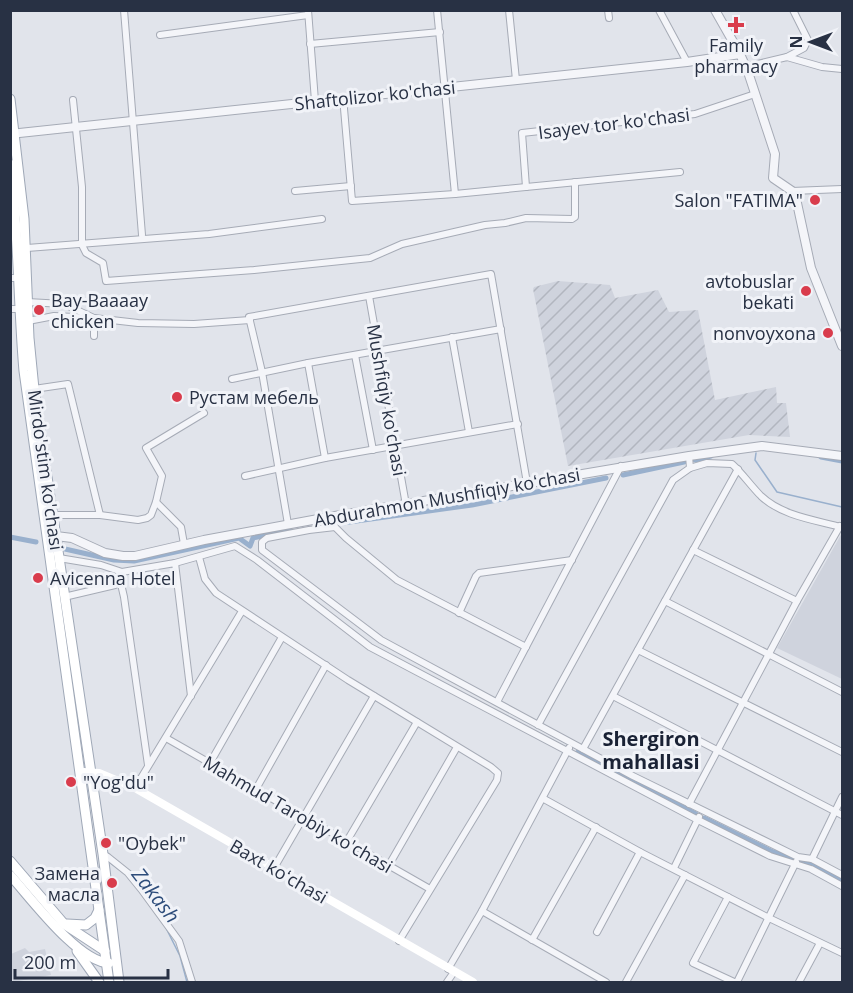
<svg xmlns="http://www.w3.org/2000/svg" width="853" height="993" font-family="'Open Sans',sans-serif">
<style>
.built{fill:#cfd3dd}
.industrial{fill:url(#industrial-furrows)}
.lines{fill:none;stroke-linecap:round;stroke-linejoin:round}
.stream{stroke:#99b0cd;stroke-width:1.5}
.canal{stroke:#99b0cd;stroke-width:5}
.minor-casing{stroke:#a6abb6;stroke-width:8}
.tertiary-casing{stroke:#a6abb6;stroke-width:10}
.primary-casing{stroke:#9fa8b7;stroke-width:11}
.minor{stroke:#f4f5f9;stroke-width:6}
.tertiary{stroke:#f4f5f9;stroke-width:8}
.secondary{stroke:#fff;stroke-width:8}
.primary{stroke:#fff;stroke-width:9}
.poi-dot{fill:#d93c4c;stroke:#f1f3f8;stroke-width:2}
.labels{text-anchor:middle;dominant-baseline:central;stroke-width:6;stroke-linejoin:round;paint-order:stroke}
.poi-label{font-size:18px;fill:#283144;stroke:#f1f3f8;text-anchor:start}
.street-label{font-size:18px;fill:#283144;stroke:#f1f3f8}
.neighbourhood-label{font-size:20px;font-weight:bold;fill:#1a2235;stroke:#f1f3f8}
.water-label{font-size:20px;font-style:italic;fill:#2e4d7b;stroke:#f1f3f8}
</style>
<defs>
<pattern id="industrial-furrows" width="10" height="10" patternUnits="userSpaceOnUse" patternTransform="scale(1.5)"><rect width="10" height="10" fill="#cfd3dd"/><path d="M-1 1l2-2M0 10L10 0M9 11l2-2" fill="none" stroke="#b2b6bf"/></pattern>
</defs>
<rect width="100%" height="100%" fill="#e1e4eb"/>
<g class="built">
<path d="M842,533V679L777,648Z"/>
<path d="M25,948L29,952L45,949L51,975L13,982L11,974V954Z"/>
</g>
<path class="industrial" d="M558,281L610,285L615,298L658,290L669,312L698,310L715,400L776,387L777,403H786L790,437L749,435L568,466L533,289L534,287Z"/>
<g class="lines">
<g class="stream">
<path d="M756,453L755,460L777,492L842,507"/>
<path d="M109,862L125,874"/>
<path d="M166,928L180,956L187,982"/>
</g>
<g class="canal">
<path d="M821,457L842,461"/>
<path d="M695,460L711,456"/>
<path d="M623,475L684,462"/>
<path d="M342,523L472,505L606,478"/>
<path d="M10,537L36,542"/>
<path d="M65,549L114,560L134,561L239,538L250,546L253,538L290,531"/>
<path d="M578,752L696,814"/>
<path d="M704,818L773,852L820,867L842,880"/>
</g>
<g class="minor-casing">
<g id="minor">
<path d="M124,10L142,235"/>
<path d="M308,10L315,101"/>
<path d="M437,10L455,194"/>
<path d="M509,10L516,80"/>
<path d="M608,10L609,18"/>
<path d="M659,10L687,62"/>
<path d="M160,35L308,15"/>
<path d="M310,44L440,32"/>
<path d="M787,57L804,48L808,40L793,10"/>
<path d="M745,67L787,57L822,67L842,69"/>
<path d="M343,97L352,201L455,194L680,172"/>
<path d="M73,100L82,187V245L86,253L103,263L106,281L254,270L370,258L402,244L485,225L505,223L526,218L572,219L575,217V182"/>
<path d="M526,187L522,133L695,114L755,94"/>
<path d="M295,191L351,186"/>
<path d="M792,191L842,189"/>
<path d="M27,248L209,234L322,219"/>
<path d="M10,278H20"/>
<path d="M369,296L406,505"/>
<path d="M27,302L64,304L94,318L138,323L194,324L250,320"/>
<path d="M10,309H20"/>
<path d="M28,321L54,316L94,318V336"/>
<path d="M452,337L469,432"/>
<path d="M355,355L373,450"/>
<path d="M308,363L325,458"/>
<path d="M232,379L308,363L501,329"/>
<path d="M34,389L68,384L100,515"/>
<path d="M690,468L707,463L732,464C743,474 751,486 761,496C782,516 815,520 841,527"/>
<path d="M245,476L325,458L518,424"/>
<path d="M156,502L181,527L184,544"/>
<path d="M53,515H100L138,520L147,518L151,515L156,502L162,476L146,448L204,413"/>
<path d="M329,517L335,527L346,538L397,580L526,647"/>
<path d="M288,524L262,372L249,317L491,274L527,483"/>
<path d="M335,527L309,530L267,538L262,542V550L381,640L633,776L798,857L812,859L842,875"/>
<path d="M693,550L797,601"/>
<path d="M199,557L205,579L216,593L348,680L491,767L498,773L497,780L399,941"/>
<path d="M59,558L101,565L122,572L175,563L235,546L257,560L370,647L698,820L770,856L811,869L842,886"/>
<path d="M175,563L191,696"/>
<path d="M121,584L124,597L148,765"/>
<path d="M64,597L115,585"/>
<path d="M665,601L842,692"/>
<path d="M459,613L476,576L479,573L572,560"/>
<path d="M638,650L842,752"/>
<path d="M613,696L842,815"/>
<path d="M497,702L621,466"/>
<path d="M538,725L673,480L690,468L689,456"/>
<path d="M166,738L430,889"/>
<path d="M583,749L738,469"/>
<path d="M210,763L282,637"/>
<path d="M135,788L242,611"/>
<path d="M256,789L326,665"/>
<path d="M544,799L640,852L769,918L842,953"/>
<path d="M689,804L797,601L840,526"/>
<path d="M347,841L417,722"/>
<path d="M103,854L108,857L128,873L141,889L179,941L192,982"/>
<path d="M812,859L842,797"/>
<path d="M389,865L457,747"/>
<path d="M274,868L374,696"/>
<path d="M674,868L699,817"/>
<path d="M728,897L693,963L734,982"/>
<path d="M482,911L606,982"/>
<path d="M597,932L640,852"/>
<path d="M532,940L596,827"/>
<path d="M448,969L482,911L569,748"/>
<path d="M447,982L454,972"/>
<path d="M626,982L685,875"/>
<path d="M737,982L796,862"/>
<path d="M799,982L820,943"/>
</g>
</g>
<g class="tertiary-casing">
<g id="tertiary">
<path d="M715,10L740,54L748,72L775,154L773,178L792,191L797,203L811,268L842,346"/>
<path d="M10,134L687,62L740,54"/>
<path d="M56,536L72,538L105,553L123,556H135L204,540L329,517L689,456L762,446L842,456"/>
</g>
</g>
<g class="primary-casing">
<g id="primary">
<path d="M10,99L24,219L29,338L34,389L103,854L119,982"/>
<path d="M10,164C19,233 18,302 24,371L109,982"/>
<path d="M10,861L64,924L105,951"/>
<path d="M10,875C31,898 78,962 109,963"/>
<path d="M67,924L86,925L95,918L99,910"/>
<path d="M77,951L99,982"/>
</g>
</g>
<use href="#minor" class="minor"/>
<use href="#tertiary" class="tertiary"/>
<path class="secondary" d="M84,772L99,773L135,788L473,982"/>
<use href="#primary" class="primary"/>
</g>
<g class="poi-dot">
<path d="M733 16h6v6h6v6h-6v6h-6v-6h-6v-6h6z"/>
<circle cx="815" cy="200" r="6"/>
<circle cx="806" cy="291" r="6"/>
<circle cx="39" cy="310" r="6"/>
<circle cx="828" cy="333" r="6"/>
<circle cx="177" cy="397" r="6"/>
<circle cx="38" cy="578" r="6"/>
<circle cx="71" cy="782" r="6"/>
<circle cx="106" cy="843" r="6"/>
<circle cx="112" cy="883" r="6"/>
</g>
<g class="labels">
<g class="poi-label">
<text x="736" y="45" text-anchor="middle">Family<tspan x="736" dy="21">pharmacy</tspan></text>
<text x="803" y="200" text-anchor="end">Salon "FATIMA"</text>
<text x="794" y="281" text-anchor="end">avtobuslar<tspan x="794" dy="21">bekati</tspan></text>
<text x="51" y="300">Bay-Baaaay<tspan x="51" dy="21">chicken</tspan></text>
<text x="816" y="333" text-anchor="end">nonvoyxona</text>
<text x="189" y="397">Рустам мебель</text>
<text x="50" y="578">Avicenna Hotel</text>
<text x="83" y="782">"Yog'du"</text>
<text x="118" y="843">"Oybek"</text>
<text x="100" y="873" text-anchor="end">Замена<tspan x="100" dy="21">масла</tspan></text>
</g>
<g class="street-label">
<text transform="translate(375 95) rotate(-6)">Shaftolizor ko'chasi</text>
<text transform="translate(614 123) rotate(-7)">Isayev tor ko'chasi</text>
<text transform="translate(387 400) rotate(80)">Mushfiqiy ko'chasi</text>
<text transform="translate(46 470) rotate(82)">Mirdo'stim ko'chasi</text>
<text transform="translate(447 497) rotate(-10)">Abdurahmon Mushfiqiy koʻchasi</text>
<text transform="translate(298 814) rotate(30)">Mahmud Tarobiy ko'chasi</text>
<text transform="translate(279 871) rotate(30)">Baxt koʻchasi</text>
</g>
<g class="neighbourhood-label">
<text x="651" y="738">Shergiron<tspan x="651" dy="23">mahallasi</tspan></text>
</g>
<g class="water-label">
<text transform="translate(156 895) rotate(52)">Zakash</text>
</g>
</g>
<rect width="853" height="993" fill="none" stroke="#283144" stroke-width="24"/>
<g transform="translate(811 42) rotate(270)" stroke="#f1f3f8" stroke-width="4.5" paint-order="stroke">
<path d="M0-4.5L10 22L0 15L-10 22Z" fill="#283144"/>
<text y="-9" font-size="16" font-weight="bold" text-anchor="middle" fill="#283144">N</text>
</g>
<path d="M15 969v9h153v-9" fill="none" stroke="#283144" stroke-width="3"/>
<text x="24" y="969" font-size="18" fill="#283144" stroke="#f1f3f8" stroke-width="4.5" paint-order="stroke">200 m</text>
</svg>
